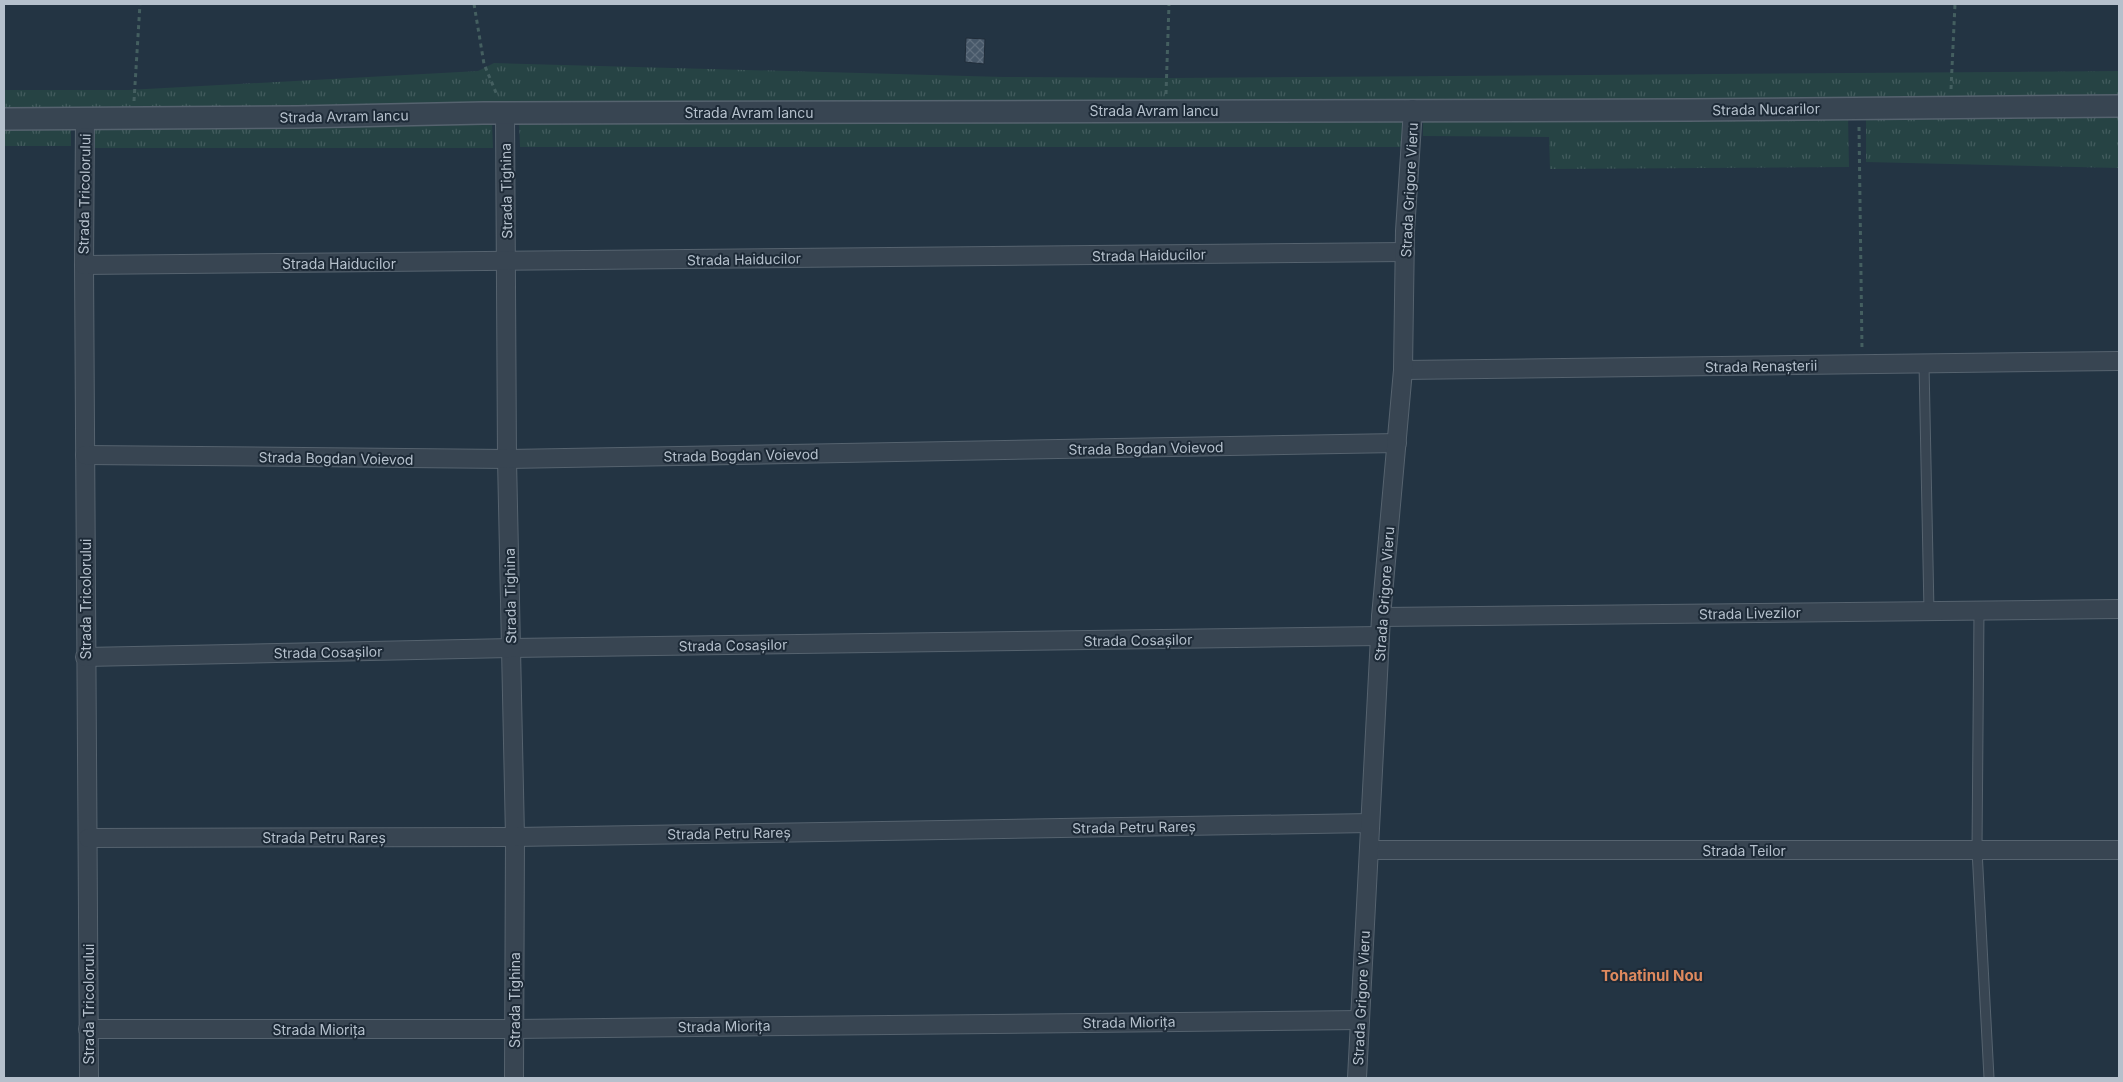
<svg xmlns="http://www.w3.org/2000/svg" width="2123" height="1082" font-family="Inter,sans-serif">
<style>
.grass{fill:url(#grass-tufts)}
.building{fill:url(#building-cross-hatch);stroke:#1f2c39}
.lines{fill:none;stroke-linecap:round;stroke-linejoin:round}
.service-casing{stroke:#56636f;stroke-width:11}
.minor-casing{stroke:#56636f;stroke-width:20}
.tertiary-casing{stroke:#56636f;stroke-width:24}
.path{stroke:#445f60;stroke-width:3;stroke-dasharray:4 4;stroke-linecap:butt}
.service{stroke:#384552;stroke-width:9}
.minor{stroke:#384552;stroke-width:18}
.tertiary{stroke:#384552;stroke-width:21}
.labels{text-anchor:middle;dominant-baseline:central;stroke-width:4;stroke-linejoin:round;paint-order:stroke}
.street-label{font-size:14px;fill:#b5c0cc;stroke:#1d2a37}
.neighbourhood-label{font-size:15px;font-weight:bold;fill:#de895e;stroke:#1d2a37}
</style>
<defs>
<pattern id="grass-tufts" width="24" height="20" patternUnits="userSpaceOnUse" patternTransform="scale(1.25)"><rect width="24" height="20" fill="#264344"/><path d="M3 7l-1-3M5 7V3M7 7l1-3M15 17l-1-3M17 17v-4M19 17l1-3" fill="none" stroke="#435c5e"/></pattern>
<pattern id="building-cross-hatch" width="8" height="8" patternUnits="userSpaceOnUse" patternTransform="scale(1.25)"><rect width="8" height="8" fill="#475869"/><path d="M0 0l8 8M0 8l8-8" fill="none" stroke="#5f6e7d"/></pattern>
</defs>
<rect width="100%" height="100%" fill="#233443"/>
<g class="grass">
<path d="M494,63L1003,77L1172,78L2119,71V96L4,111V90H128L478,71Z"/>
<path d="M2119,112V168L1866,162V113Z"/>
<path d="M1848,115L1849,167L1550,169L1549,137L1423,136V118Z"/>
<path d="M1406,119L1404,147H520L519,122Z"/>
<path d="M492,123L493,148H95L94,127Z"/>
<rect x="4" y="129" width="67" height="17"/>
</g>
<path class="building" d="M966,38L985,39L984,64L965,62Z"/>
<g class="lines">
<g class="service-casing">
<g id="service">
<path d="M1924,364L1929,611"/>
<path d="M1979,611L1977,850L1989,1078"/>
</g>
</g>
<g class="minor-casing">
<g id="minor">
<path d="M505,113L507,459L515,837L514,1078"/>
<path d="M85,119L84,265L89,1078"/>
<path d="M84,265L1405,252"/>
<path d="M1403,370L2119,361"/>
<path d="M85,455L507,459L1397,443"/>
<path d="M1381,617L2119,609"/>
<path d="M85,657L511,648L1380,636"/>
<path d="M88,838L515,837L1370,823"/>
<path d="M1369,850H2119"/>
<path d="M88,1029H514L1360,1020"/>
<path d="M1357,1078L1381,617L1403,370L1405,231L1413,109"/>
</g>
</g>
<g class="tertiary-casing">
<path id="tertiary" d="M4,119L297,117L483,113L1688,110L2119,106"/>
</g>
<g class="path">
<path d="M474,4L484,64L497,95"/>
<path d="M1951,89L1955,4"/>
<path d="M1166,94L1169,4"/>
<path d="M134,101L140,4"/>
<path d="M1859,127L1862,349"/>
</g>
<use href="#service" class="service"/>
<use href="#minor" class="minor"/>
<use href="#tertiary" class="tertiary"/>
</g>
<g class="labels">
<g class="street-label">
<text transform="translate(1766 109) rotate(-1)">Strada Nucarilor</text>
<text x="1154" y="110">Strada Avram Iancu</text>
<text x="749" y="112">Strada Avram Iancu</text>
<text transform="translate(344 116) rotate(-1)">Strada Avram Iancu</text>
<text transform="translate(1409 190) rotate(-87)">Strada Grigore Vieru</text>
<text transform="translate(506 191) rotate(-91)">Strada Tighina</text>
<text transform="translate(84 194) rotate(-89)">Strada Tricolorului</text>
<text transform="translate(1149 255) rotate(-1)">Strada Haiducilor</text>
<text transform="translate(744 259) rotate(-1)">Strada Haiducilor</text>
<text x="339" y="263">Strada Haiducilor</text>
<text transform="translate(1761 366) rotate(-1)">Strada Renașterii</text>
<text transform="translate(1146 448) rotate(-1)">Strada Bogdan Voievod</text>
<text transform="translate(741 455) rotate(-1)">Strada Bogdan Voievod</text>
<text transform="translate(336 458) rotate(1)">Strada Bogdan Voievod</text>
<text transform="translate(1384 594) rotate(-86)">Strada Grigore Vieru</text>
<text transform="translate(510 596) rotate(-91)">Strada Tighina</text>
<text transform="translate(85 599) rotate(-90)">Strada Tricolorului</text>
<text transform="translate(1750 613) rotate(-1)">Strada Livezilor</text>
<text transform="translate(1138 640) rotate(-1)">Strada Cosașilor</text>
<text transform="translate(733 645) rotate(-1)">Strada Cosașilor</text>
<text transform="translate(328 652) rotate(-1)">Strada Cosașilor</text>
<text transform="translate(1134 827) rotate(-1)">Strada Petru Rareș</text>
<text transform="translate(729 833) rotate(-1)">Strada Petru Rareș</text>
<text x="324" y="837">Strada Petru Rareș</text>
<text x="1744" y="850">Strada Teilor</text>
<text transform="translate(1361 998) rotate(-87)">Strada Grigore Vieru</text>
<text transform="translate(514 1000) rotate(-90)">Strada Tighina</text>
<text transform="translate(88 1004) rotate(-90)">Strada Tricolorului</text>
<text transform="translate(1129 1022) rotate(-1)">Strada Miorița</text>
<text transform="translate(724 1026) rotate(-1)">Strada Miorița</text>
<text x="319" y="1029">Strada Miorița</text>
</g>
<g class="neighbourhood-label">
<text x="1652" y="975">Tohatinul Nou</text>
</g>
</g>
<rect width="2123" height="1082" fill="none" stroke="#b5c0cc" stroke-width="10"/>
</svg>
